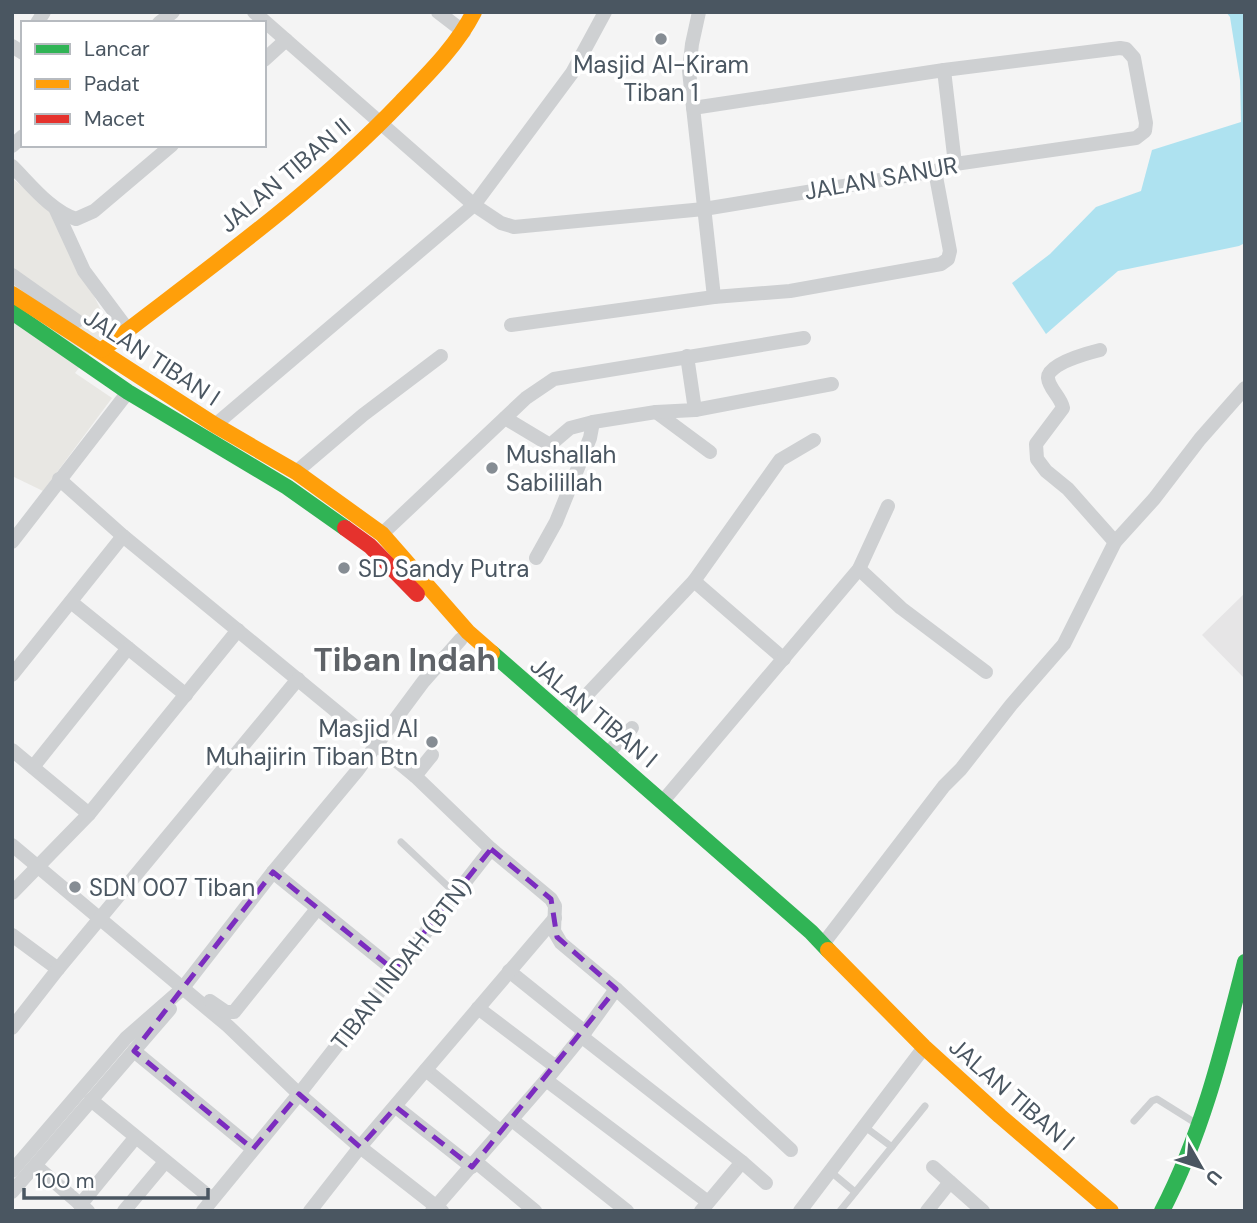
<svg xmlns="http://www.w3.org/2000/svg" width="1257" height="1223" font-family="'DM Sans',sans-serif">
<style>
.commercial{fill:#e8e7e3}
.education{fill:#e6e5e6}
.water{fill:#aee2f0}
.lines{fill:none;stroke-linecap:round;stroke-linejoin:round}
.lane{stroke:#ced0d2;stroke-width:7}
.street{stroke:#ced0d2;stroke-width:14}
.fast{stroke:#30b455;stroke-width:16}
.slow{stroke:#ff9f0a;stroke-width:16}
.jam{stroke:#e5322d;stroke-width:16}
.marked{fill:none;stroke:#7b2cbf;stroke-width:5;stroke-dasharray:14 9;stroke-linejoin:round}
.poi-dot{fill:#868d94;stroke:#fff;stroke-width:2.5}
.labels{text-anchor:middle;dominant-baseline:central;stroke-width:7;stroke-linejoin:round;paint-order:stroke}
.poi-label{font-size:24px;fill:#4a5661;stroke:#fff;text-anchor:start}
.street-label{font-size:24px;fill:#4a5661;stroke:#fff}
.district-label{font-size:32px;font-weight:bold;fill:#5f6368;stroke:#fff}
</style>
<rect width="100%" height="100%" fill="#f4f4f4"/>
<path class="commercial" d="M12,178L52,212L110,328L75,373L112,398L43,491L12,476Z"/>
<path class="education" d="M1245,593V679L1202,635Z"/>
<path class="water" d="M1226,12H1245V243L1239,246L1118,271L1046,334L1012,283L1050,254L1096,207L1141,191L1152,150L1241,122L1240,80L1230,17Z"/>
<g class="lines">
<g class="lane">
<path d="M401,842L456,894"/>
<path d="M1134,1121L1152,1101L1157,1099L1197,1124"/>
<path d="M865,1127L892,1147"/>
<path d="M831,1172L855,1192"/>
<path d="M840,1211L925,1106"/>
</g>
<g class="street">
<path d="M254,12L474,205L501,223L514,227L704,209L935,171L955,164L1136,138L1145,131L1146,123L1134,58L1126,49L1120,48L944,70"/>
<path d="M438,12L464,32"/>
<path d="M699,12L692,44L689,71L714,297"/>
<path d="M37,23L44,12"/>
<path d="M159,23L173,12"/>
<path d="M12,46L23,53"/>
<path d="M264,60L286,40"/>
<path d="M693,108L944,70L955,164"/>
<path d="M12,146L23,136"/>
<path d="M12,166C31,185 51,211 76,219L94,211L172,145"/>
<path d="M56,210L84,271L128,330"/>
<path d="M12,275L77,321"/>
<path d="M511,325L714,297L790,291L941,264L948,259L950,251L935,171"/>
<path d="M1100,350C1088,353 1047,364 1048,378C1049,389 1061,397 1063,408L1036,444L1037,459L1046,471L1068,489L1115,542"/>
<path d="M695,410L832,384"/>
<path d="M656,412L710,452"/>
<path d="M505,418L550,445L570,428L593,422L656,412L695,410L687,356"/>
<path d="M215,425L474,205L572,73L605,12"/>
<path d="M296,472L363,415L441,356"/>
<path d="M59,479L123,536L415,776L491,849L551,899L555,906L554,931L561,943L616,989L791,1150"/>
<path d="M382,534L526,398L554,379L804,338"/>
<path d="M12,542L128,392"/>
<path d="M536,558L556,522L590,438L593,422"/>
<path d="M859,569L901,608L986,672"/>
<path d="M694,581L784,659"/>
<path d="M71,602L186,695"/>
<path d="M12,675L123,536"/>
<path d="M566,717L694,581L780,460L814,440"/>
<path d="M12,750L89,814"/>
<path d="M608,753L632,728"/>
<path d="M33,767L128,648"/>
<path d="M415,776L432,755"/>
<path d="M663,801L859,569L888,506"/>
<path d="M12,845L228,1026L299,1094L360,1147L442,1211"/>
<path d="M273,872L394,970"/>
<path d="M12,893L89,814L238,630"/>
<path d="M12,935L58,969"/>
<path d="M823,944L944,786L961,769L1011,705L1064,644L1115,542L1154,499L1200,439L1245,388"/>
<path d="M509,971L585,1032"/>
<path d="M210,1001L226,1012H234L317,909"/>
<path d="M478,1008L556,1067"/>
<path d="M12,1028L58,969L298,679"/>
<path d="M581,1036L742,1162L701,1211"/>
<path d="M134,1051L253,1149"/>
<path d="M426,1070L501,1132"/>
<path d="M546,1080L708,1202"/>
<path d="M91,1100L212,1199"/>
<path d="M396,1107L472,1167"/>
<path d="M512,1120L627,1211"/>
<path d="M476,1162L535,1211"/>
<path d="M742,1162L766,1183"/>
<path d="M36,1166L88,1211"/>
<path d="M933,1167L983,1211"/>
<path d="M12,1171L126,1038L182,989L273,872L357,771L423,682L461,639"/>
<path d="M12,1192L170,1009"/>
<path d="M80,1205L135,1138"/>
<path d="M124,1211L165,1162"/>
<path d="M203,1211L299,1094L491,849"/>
<path d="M310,1211L360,1147L555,918"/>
<path d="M432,1211L546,1080L585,1032L616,989"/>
<path d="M800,1211L919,1054"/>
<path d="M927,1211L950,1182"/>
</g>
<g class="fast">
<path d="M12,312L128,392L287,487L345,528"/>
<path d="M492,653L811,932L828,950"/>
<path d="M1162,1211C1203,1132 1223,1048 1245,962"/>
</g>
<g class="slow">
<path d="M12,294L215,425L296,472L382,534L468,632L492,653"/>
<path d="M102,350C204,271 311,196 401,102C428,74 456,47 474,12"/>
<path d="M828,950L924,1047L1000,1116L1111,1211"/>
</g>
<path class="jam" d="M345,528L370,546L417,594"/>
</g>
<path class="marked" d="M491,849L551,899L557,937L616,989L472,1167L396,1107L360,1147L299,1094L253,1149L134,1051L273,872L394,970Z"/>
<g class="poi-dot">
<circle cx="661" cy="39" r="7"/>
<circle cx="492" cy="468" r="7"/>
<circle cx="344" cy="568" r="7"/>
<circle cx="432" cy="742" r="7"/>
<circle cx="75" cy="887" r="7"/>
</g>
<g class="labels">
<g class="poi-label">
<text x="661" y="64" text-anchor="middle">Masjid Al-Kiram<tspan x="661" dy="28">Tiban 1</tspan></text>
<text x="506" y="454">Mushallah<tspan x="506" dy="28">Sabilillah</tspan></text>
<text x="358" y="568">SD Sandy Putra</text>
<text x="418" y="728" text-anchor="end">Masjid Al<tspan x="418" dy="28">Muhajirin Tiban Btn</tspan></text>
<text x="89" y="887">SDN 007 Tiban</text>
</g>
<g class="street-label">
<text transform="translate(285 175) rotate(-40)">JALAN TIBAN II</text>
<text transform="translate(881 178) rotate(-10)">JALAN SANUR</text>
<text transform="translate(152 357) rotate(33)">JALAN TIBAN I</text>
<text transform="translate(594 712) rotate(40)">JALAN TIBAN I</text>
<text transform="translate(401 964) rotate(-52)">TIBAN INDAH (BTN)</text>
<text transform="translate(1012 1094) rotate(41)">JALAN TIBAN I</text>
</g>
<g class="district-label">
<text x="405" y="660">Tiban Indah</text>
</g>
</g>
<rect width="1257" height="1223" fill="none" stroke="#4a5661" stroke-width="28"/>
<rect x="21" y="21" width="245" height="126" fill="#ffffff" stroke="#b7bbc0" stroke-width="2"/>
<rect x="35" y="44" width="35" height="10" fill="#30b455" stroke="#b7bbc0" stroke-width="2"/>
<text x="84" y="56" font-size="21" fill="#4a5661">Lancar</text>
<rect x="35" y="79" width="35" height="10" fill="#ff9f0a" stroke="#b7bbc0" stroke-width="2"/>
<text x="84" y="91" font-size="21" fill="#4a5661">Padat</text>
<rect x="35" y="114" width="35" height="10" fill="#e5322d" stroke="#b7bbc0" stroke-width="2"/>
<text x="84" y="126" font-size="21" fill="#4a5661">Macet</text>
<g transform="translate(1201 1167) rotate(129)" stroke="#ffffff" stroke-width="5" paint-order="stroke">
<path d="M0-5L12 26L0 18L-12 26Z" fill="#4a5661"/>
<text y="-10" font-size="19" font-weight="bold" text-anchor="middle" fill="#4a5661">U</text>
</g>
<path d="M24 1188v10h184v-10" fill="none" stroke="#4a5661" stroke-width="3.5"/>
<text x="35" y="1188" font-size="21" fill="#4a5661" stroke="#ffffff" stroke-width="5" paint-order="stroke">100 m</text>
</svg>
